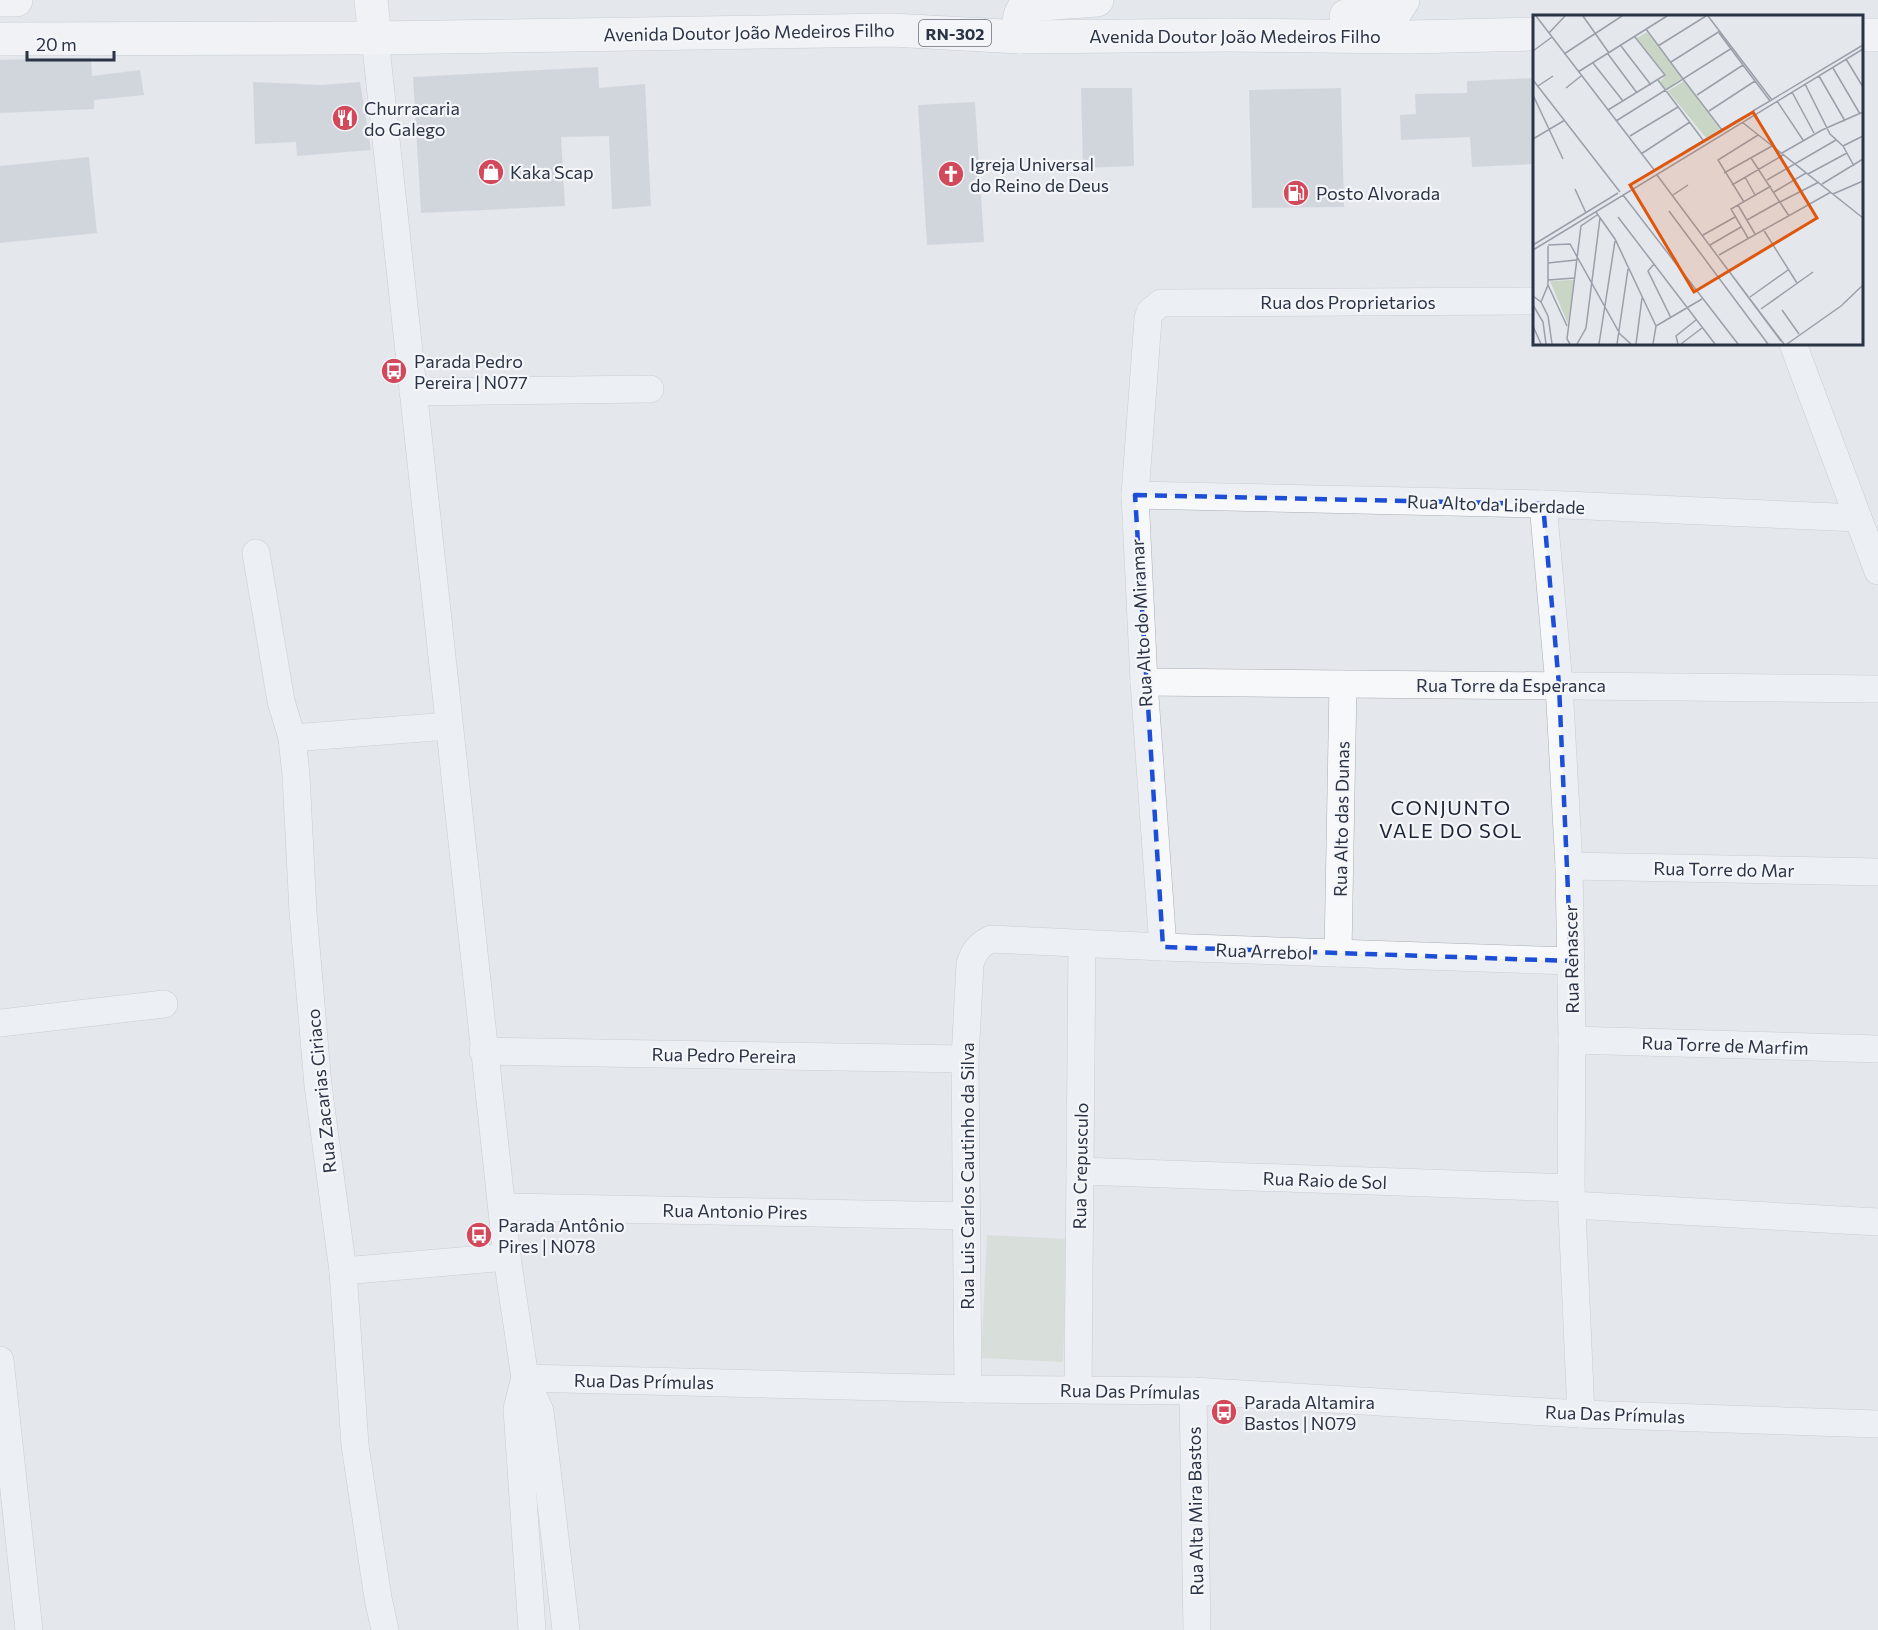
<svg xmlns="http://www.w3.org/2000/svg" width="1878" height="1630" font-family="Commissioner,sans-serif">
<style>
.green{fill:#c9d6c5}
.building{fill:#bbc0ca}
.lines{fill:none;stroke-linecap:round;stroke-linejoin:round}
.minor-casing{stroke:#a9aeb7;stroke-width:28}
.secondary-casing{stroke:#a9aeb7;stroke-width:34}
.primary-casing{stroke:#a3abb8;stroke-width:34}
.minor{stroke:#f7f8fa;stroke-width:27}
.secondary{stroke:#fff;stroke-width:33}
.primary{stroke:#fff;stroke-width:33}
.marked{fill:none;stroke:#1d4ed8;stroke-width:4.5;stroke-dasharray:12 8;stroke-linejoin:round}
.labels{text-anchor:middle;dominant-baseline:central;stroke-width:4.5;stroke-linejoin:round;paint-order:stroke}
.shield{fill:#f4f6f9;stroke:#676e7b;stroke-width:1.5}
.shield-label{font-size:16px;font-weight:bold;fill:#2b3445}
.street-label{font-size:18px;fill:#2b3445;stroke:#f4f6f9}
.poi-label{font-size:18px;fill:#2b3445;stroke:#f4f6f9;text-anchor:start}
.neighbourhood-label{font-size:20px;letter-spacing:1.5px;fill:#1d2536;stroke:#f4f6f9}
.inset-road{fill:none;stroke:#9a9fa9;stroke-width:1.5}
.view{fill:#df570f;fill-opacity:0.15;stroke:#df570f;stroke-width:3}
.inset-edge{fill:none;stroke:#2b3445;stroke-width:3}
</style>
<rect width="100%" height="100%" fill="#e4e7ec"/>
<path class="green" d="M987,1235L1068,1239L1063,1362L981,1358Z"/>
<g class="building">
<path d="M55,58H91L92,76L140,70L144,95L94,100V109L0,113V60Z"/>
<path d="M598,67L599,88L645,84L651,206L612,209L609,136L561,137L565,206L421,213L413,77Z"/>
<path d="M1534,78V164L1472,167L1470,137L1401,140L1400,115L1416,114L1415,94L1467,93V81Z"/>
<path d="M253,82L321,85L360,82L371,150L297,156L296,142L255,144Z"/>
<path d="M1081,88H1132L1134,166L1083,168Z"/>
<path d="M1341,88L1344,207L1252,208L1249,90Z"/>
<path d="M975,102L984,242L927,245L918,105Z"/>
<path d="M89,157L97,233L0,243V166Z"/>
</g>
<g class="lines">
<g class="minor-casing">
<g id="minor">
<path d="M375,38L507,1257L525,1378L540,1411L566,1630"/>
<path d="M1793,344L1878,571"/>
<path d="M413,392L650,389"/>
<path d="M1135,495L1543,504L1858,518"/>
<path d="M1543,504L1559,685L1569,866L1572,1040L1571,1188L1581,1414"/>
<path d="M256,553L281,701L292,738L296,775L303,912L318,1085L343,1271L355,1445L378,1598L385,1630"/>
<path d="M1144,682L1878,689"/>
<path d="M292,738L449,726"/>
<path d="M1569,866L1878,872"/>
<path d="M1163,947L1144,682L1135,495L1148,319L1150,312L1161,303L1534,301"/>
<path d="M1338,953L1343,685"/>
<path d="M0,1023L164,1004"/>
<path d="M1572,1040L1878,1049"/>
<path d="M483,1051L965,1059"/>
<path d="M1080,1171L1571,1188"/>
<path d="M1572,1205L1878,1222"/>
<path d="M502,1207L967,1216"/>
<path d="M343,1271L507,1257"/>
<path d="M0,1360L29,1630"/>
<path d="M525,1378L968,1389L1193,1391L1581,1414L1878,1424"/>
<path d="M525,1378L517,1409L532,1630"/>
<path d="M968,1389L965,1059L970,964C974,951 979,945 991,939L1163,947L1571,961"/>
<path d="M1078,1389L1082,944"/>
<path d="M1193,1391L1197,1630"/>
</g>
</g>
<g class="secondary-casing">
<path id="secondary" d="M371,0L375,38"/>
</g>
<g class="primary-casing">
<g id="primary">
<path d="M0,0H16"/>
<path d="M1346,16L1391,14L1396,11L1403,0"/>
<path d="M1862,35H1878"/>
<path d="M1020,37C1019,24 1017,14 1027,5L1097,0"/>
<path d="M0,39L375,38L892,30L1020,37L1229,35L1410,37L1534,34"/>
</g>
</g>
<use href="#minor" class="minor"/>
<use href="#secondary" class="secondary"/>
<use href="#primary" class="primary"/>
</g>
<path d="M0 0H1878V1630H0ZM1135,495L1543,504L1559,685L1571,961L1163,947Z" fill="#e4e7ec" fill-opacity=".55" fill-rule="evenodd"/>
<path class="marked" d="M1135,495L1543,504L1559,685L1571,961L1163,947Z"/>
<defs>
<g id="restaurant-disc" transform="scale(1.35)"><circle r="9.5" fill="#d1495b" stroke="#f4f6f9"/><path d="M-5-6h1v4h1v-4h1v4h1v-4h1v5L-1.5 .5V6h-2V.5L-5-1ZM5-6V6H3V1.5H1.5Q1.5-4 5-6Z" fill="#fff"/></g>
<g id="shop-disc" transform="scale(1.35)"><circle r="9.5" fill="#d1495b" stroke="#f4f6f9"/><path d="M-5-2.5h2.3a2.7 3.5 0 0 1 5.4 0H5L5.5 6h-11ZM-1.5-2.5h3a1.5 2.3 0 0 0-3 0Z" fill="#fff"/></g>
<g id="church-disc" transform="scale(1.35)"><circle r="9.5" fill="#d1495b" stroke="#f4f6f9"/><path d="M-1.2-6h2.4v3.5h3.3v2.4h-3.3V6h-2.4V-.1h-3.3v-2.4h3.3Z" fill="#fff"/></g>
<g id="fuel-disc" transform="scale(1.35)"><circle r="9.5" fill="#d1495b" stroke="#f4f6f9"/><path d="M-5.5-6h7V0h2V4h1.3V-2.5L3-4.5l.8-.8L6-3V5H2.5V1h-1V6h-7ZM-4.2-4.7v3.2H.2V-4.7Z" fill="#fff"/></g>
<g id="bus-disc" transform="scale(1.35)"><circle r="9.5" fill="#d1495b" stroke="#f4f6f9"/><path d="M-5-6H5V4H4V6H2V4H-2V6H-4V4H-5ZM-3.5-4V0h7V-4ZM-3.5 1.2v1.5H-2V1.2ZM2 1.2v1.5H3.5V1.2Z" fill="#fff"/></g>
</defs>
<g fill-rule="evenodd">
<use href="#restaurant-disc" x="345" y="118"/>
<use href="#shop-disc" x="491" y="172"/>
<use href="#church-disc" x="951" y="174"/>
<use href="#fuel-disc" x="1296" y="193"/>
<use href="#bus-disc" x="394" y="371"/>
<use href="#bus-disc" x="479" y="1235"/>
<use href="#bus-disc" x="1224" y="1412"/>
</g>
<g class="labels">
<rect class="shield" x="919" y="20" width="72" height="26" rx="4.5"/>
<g class="shield-label">
<text x="955" y="33">RN-302</text>
</g>
<g class="street-label">
<text transform="translate(749 32) rotate(-1)">Avenida Doutor João Medeiros Filho</text>
<text x="1235" y="36">Avenida Doutor João Medeiros Filho</text>
<text x="1348" y="302">Rua dos Proprietarios</text>
<text transform="translate(1496 504) rotate(2)">Rua Alto da Liberdade</text>
<text transform="translate(1141 623) rotate(-93)">Rua Alto do Miramar</text>
<text x="1511" y="685">Rua Torre da Esperanca</text>
<text transform="translate(1341 819) rotate(-89)">Rua Alto das Dunas</text>
<text transform="translate(1724 869) rotate(1)">Rua Torre do Mar</text>
<text transform="translate(1264 951) rotate(2)">Rua Arrebol</text>
<text transform="translate(1571 959) rotate(-91)">Rua Renascer</text>
<text transform="translate(1725 1045) rotate(2)">Rua Torre de Marfim</text>
<text transform="translate(724 1055) rotate(1)">Rua Pedro Pereira</text>
<text transform="translate(321 1091) rotate(-96)">Rua Zacarias Ciriaco</text>
<text transform="translate(1080 1166) rotate(-89)">Rua Crepusculo</text>
<text transform="translate(967 1176) rotate(-90)">Rua Luis Carlos Cautinho da Silva</text>
<text transform="translate(1325 1180) rotate(2)">Rua Raio de Sol</text>
<text transform="translate(735 1211) rotate(1)">Rua Antonio Pires</text>
<text transform="translate(644 1381) rotate(1)">Rua Das Prímulas</text>
<text transform="translate(1130 1391) rotate(1)">Rua Das Prímulas</text>
<text transform="translate(1615 1414) rotate(2)">Rua Das Prímulas</text>
<text transform="translate(1195 1511) rotate(-91)">Rua Alta Mira Bastos</text>
</g>
<g class="poi-label">
<text x="364" y="108">Churracaria<tspan x="364" dy="21">do Galego</tspan></text>
<text x="970" y="164">Igreja Universal<tspan x="970" dy="21">do Reino de Deus</tspan></text>
<text x="510" y="172">Kaka Scap</text>
<text x="1316" y="193">Posto Alvorada</text>
<text x="414" y="361">Parada Pedro<tspan x="414" dy="21">Pereira | N077</tspan></text>
<text x="498" y="1225">Parada Antônio<tspan x="498" dy="21">Pires | N078</tspan></text>
<text x="1244" y="1402">Parada Altamira<tspan x="1244" dy="21">Bastos | N079</tspan></text>
</g>
<g class="neighbourhood-label">
<text x="1451" y="807">CONJUNTO<tspan x="1451" dy="23">VALE DO SOL</tspan></text>
</g>
</g>
<g transform="translate(1533 15)">
<rect width="330" height="330" fill="#e4e7ec"/>
<path d="M114,17L149,63L133,74L127,67L133,60L104,23ZM151,66L187,114L173,123L135,76ZM41,265L35,309L17,266Z" fill="#c9d6c5"/>
<path class="inset-road" d="M3,1L122,156M50,1L76,38M175,1L239,85M113,14L150,64L199,33M16,18L32,1M186,18L237,86M88,31L118,70M125,31L173,1M0,36L19,22M31,39L89,1M75,39L104,78M313,44L330,72M138,47L187,16M60,48L90,86M300,53L327,99M45,57L134,1M286,61L312,106M0,65L87,177M125,65L170,125M272,69L297,119L310,131L321,151M5,71L20,61M33,73L48,61M259,77L281,118M0,80L30,144M164,80L210,50M244,86L270,125M75,95L132,60L102,22M176,96L222,66M220,96L330,30M83,106L150,64L189,115M209,107L330,203M97,121L145,92M0,124L32,105M310,131L330,121M153,136L210,102M249,138L289,115L330,97M108,139L157,107M218,143L256,201M191,158L239,131M275,159L314,138M124,160L248,326M112,161L138,145M212,162L222,180M234,165L303,125M289,169L330,144M199,170L250,140M42,174L53,198M241,177L273,158M300,179L330,166M90,180L205,329M140,180L155,170M211,187L185,145L225,120M247,187L286,167M205,190L222,219M136,196L235,329M63,197L82,224L123,311L120,329M85,202L182,329M214,205L246,187M230,214L264,268M170,220L202,202M215,223L198,194L238,171M0,230L85,178M15,230L37,229L87,319L98,329M177,230L208,212M0,235L330,34M186,240L298,177M189,247L251,329M15,248L43,245M121,249L115,256L138,303M15,265L42,263M15,270L34,311M0,281L8,287L15,301L19,329M217,282L255,255M8,287L15,270V231M0,290L10,307L13,329M228,294L280,257M249,295L266,319M0,311L8,329M123,311L169,284M37,329L34,324L48,211L64,200M44,329L53,313L67,203M66,329L82,226M84,329L95,254M103,329L109,283M145,329L143,321L163,305M148,329L169,313M254,329L308,291L330,270"/>
<path class="view" d="M220,97L284,203L161,277L97,170Z"/>
<rect width="330" height="330" class="inset-edge"/>
</g>
<path d="M27 51v9h87v-9" fill="none" stroke="#2b3445" stroke-width="3"/>
<text x="36" y="51" font-size="18" fill="#2b3445" stroke="#f4f6f9" stroke-width="4.5" paint-order="stroke">20 m</text>
</svg>
